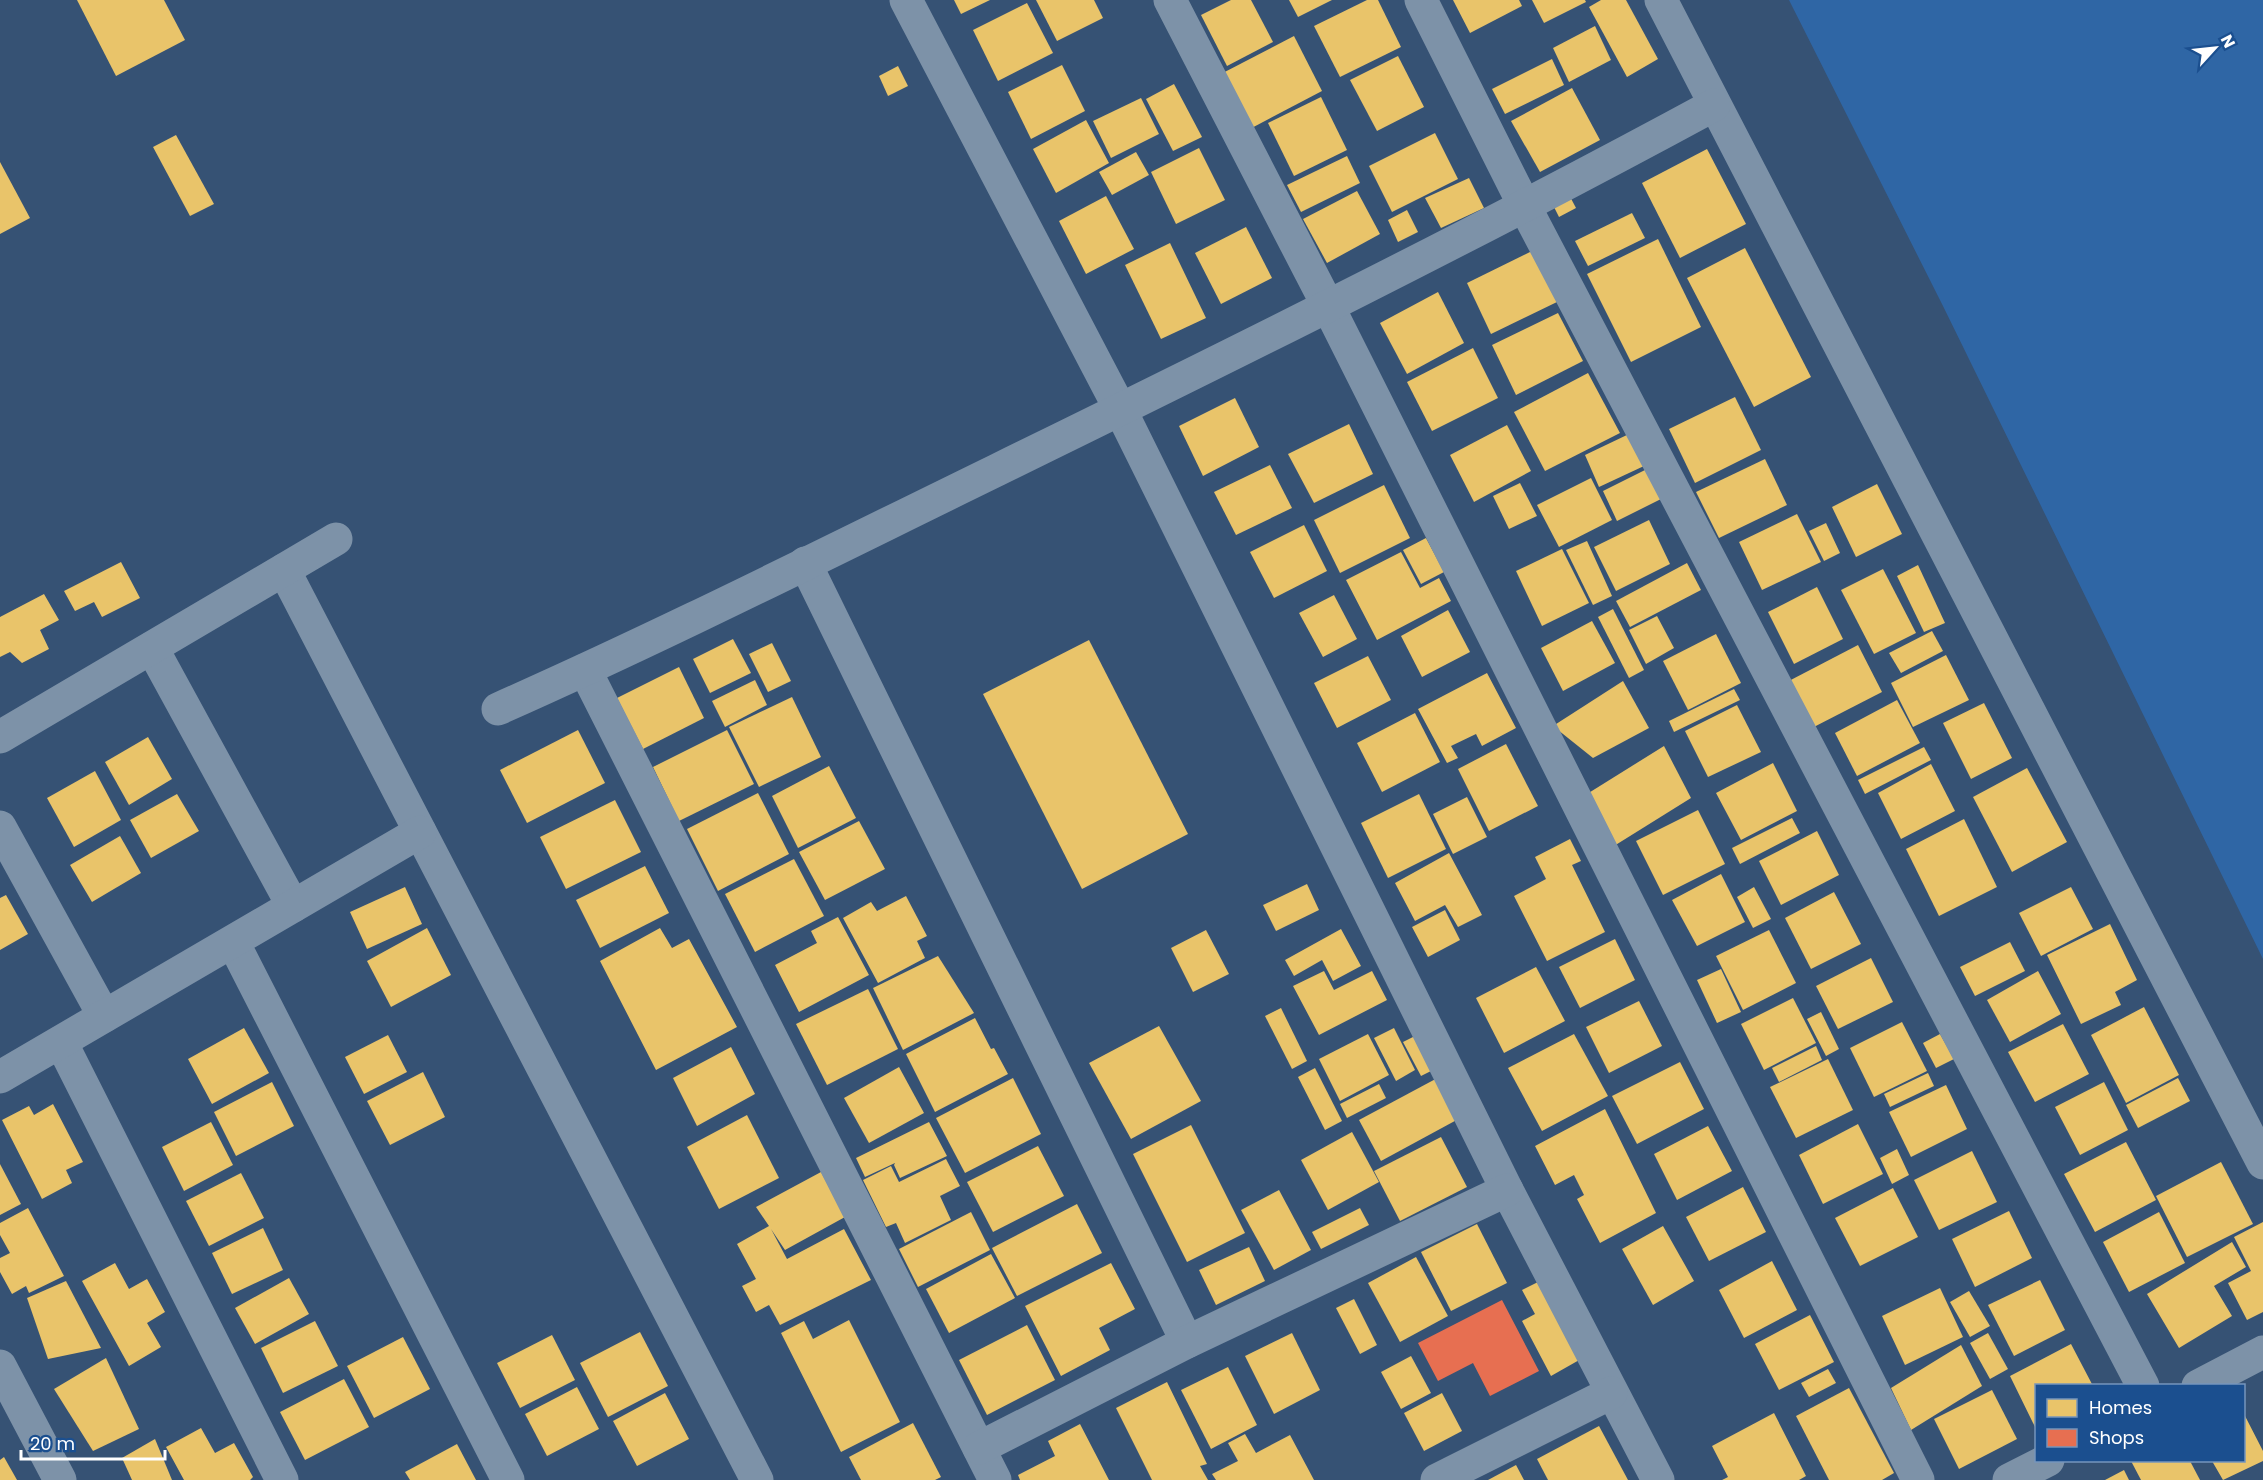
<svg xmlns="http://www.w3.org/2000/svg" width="2263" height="1480" font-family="Poppins,sans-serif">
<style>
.green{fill:#2f66a5}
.homes{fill:#e9c46a}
.shops{fill:#e76f51}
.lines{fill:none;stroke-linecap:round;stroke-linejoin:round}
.minor{stroke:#7d92a8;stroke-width:33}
</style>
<rect width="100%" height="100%" fill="#365274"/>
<path class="green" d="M1789,0H2263V959L1943,306Z"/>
<g class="homes">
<path d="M77,0H164L185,40L116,76Z"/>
<path d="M954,0H990L961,14Z"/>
<path d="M1036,0H1094L1103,18L1057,41Z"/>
<path d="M1231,0H1251L1273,42L1227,66L1201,15Z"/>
<path d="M1289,0H1332L1298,17Z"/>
<path d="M1367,0H1378L1401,47L1340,77L1314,26Z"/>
<path d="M1453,0H1519L1522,6L1470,33Z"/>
<path d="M1532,0H1585L1586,2L1544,23Z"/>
<path d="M1601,0H1626L1658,59L1627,77L1589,7Z"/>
<path d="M1027,3L1053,53L998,81L973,30Z"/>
<path d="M1595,26L1611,60L1569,82L1553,48Z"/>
<path d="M1294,36L1322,91L1246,131L1217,76Z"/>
<path d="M1398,56L1424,107L1377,131L1350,80Z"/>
<path d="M1552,59L1564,85L1505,114L1492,89Z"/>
<path d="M1062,65L1085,111L1031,139L1008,92Z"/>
<path d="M898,66L908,86L888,96L879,76Z"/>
<path d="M1174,84L1202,137L1173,151L1146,99Z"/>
<path d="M1572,88L1600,140L1540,172L1511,121Z"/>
<path d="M1321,97L1347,150L1294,176L1268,123Z"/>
<path d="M1141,98L1159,134L1111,158L1093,121Z"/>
<path d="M1086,120L1109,163L1056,193L1033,149Z"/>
<path d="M1435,133L1458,179L1392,212L1369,166Z"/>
<path d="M176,135L214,204L190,216L153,147Z"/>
<path d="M1199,148L1225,200L1176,224L1151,172Z"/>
<path d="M1707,149L1746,224L1680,258L1642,183Z"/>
<path d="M1136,152L1149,175L1112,195L1099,172Z"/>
<path d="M1347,156L1360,183L1301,212L1287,185Z"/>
<path d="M0,162L30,218L0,234Z"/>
<path d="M1469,178L1484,208L1441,228L1425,198Z"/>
<path d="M1566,189L1576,208L1559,217L1549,197Z"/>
<path d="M1357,191L1380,234L1327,263L1303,219Z"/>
<path d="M1106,196L1134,249L1086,274L1059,221Z"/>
<path d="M1407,210L1418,232L1398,242L1388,220Z"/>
<path d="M1632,213L1645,238L1588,266L1575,241Z"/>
<path d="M1246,227L1272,278L1221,304L1195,253Z"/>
<path d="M1658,239L1701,327L1631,362L1587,274Z"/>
<path d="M1170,243L1206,318L1161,339L1125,265Z"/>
<path d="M1745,248L1811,377L1754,407L1687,278Z"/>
<path d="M1532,251L1557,302L1491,334L1467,283Z"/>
<path d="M1438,292L1464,343L1407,374L1380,323Z"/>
<path d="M1558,313L1583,361L1516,395L1492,345Z"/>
<path d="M1473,348L1498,398L1432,431L1407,382Z"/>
<path d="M1588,373L1620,433L1545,471L1514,412Z"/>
<path d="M1735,397L1761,450L1695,483L1669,429Z"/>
<path d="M1235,398L1259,447L1203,476L1179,426Z"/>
<path d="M1349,424L1373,474L1314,503L1288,454Z"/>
<path d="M1507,425L1531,471L1474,502L1450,455Z"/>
<path d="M1629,434L1644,466L1599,487L1585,455Z"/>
<path d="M1765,459L1787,505L1719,538L1696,492Z"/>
<path d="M1270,465L1292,508L1236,535L1214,492Z"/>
<path d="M1647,469L1661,499L1617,521L1603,491Z"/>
<path d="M1591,478L1612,520L1559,547L1537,505Z"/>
<path d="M1520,483L1537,516L1509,529L1493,496Z"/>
<path d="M1877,484L1902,534L1856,557L1832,507Z"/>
<path d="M1384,485L1410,538L1340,573L1314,520Z"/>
<path d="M1797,514L1821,562L1762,590L1739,542Z"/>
<path d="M1649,520L1670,564L1616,591L1594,547Z"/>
<path d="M1826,523L1840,553L1824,561L1809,531Z"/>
<path d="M1304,525L1327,571L1274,598L1250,552Z"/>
<path d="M1426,538L1444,572L1421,584L1403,550Z"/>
<path d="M1587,541L1612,596L1593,605L1566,550Z"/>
<path d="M1562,549L1589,603L1542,626L1516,571Z"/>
<path d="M1401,552L1420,588L1439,578L1451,601L1377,640L1346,580Z"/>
<path d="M121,562L140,598L102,617L94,602L75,611L64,591Z"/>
<path d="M1687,563L1701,590L1630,627L1616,601Z"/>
<path d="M1918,565L1945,623L1924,632L1897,576Z"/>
<path d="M1883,569L1916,633L1874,654L1841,590Z"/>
<path d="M1817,587L1843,639L1794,664L1768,612Z"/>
<path d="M44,594L59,620L40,630L49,649L22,663L10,652L0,657V617Z"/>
<path d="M1334,595L1357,639L1323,657L1299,613Z"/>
<path d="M1613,609L1644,670L1629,678L1598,617Z"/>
<path d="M1448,610L1470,652L1422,677L1401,636Z"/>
<path d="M1657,616L1674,648L1646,664L1629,630Z"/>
<path d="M1592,621L1615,663L1563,691L1541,648Z"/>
<path d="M1932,631L1943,651L1901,673L1889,653Z"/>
<path d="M1716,634L1741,683L1688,710L1663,661Z"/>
<path d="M733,639L751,673L710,693L693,659Z"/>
<path d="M1089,640L1188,834L1082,889L983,694Z"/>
<path d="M772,643L791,681L768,692L749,654Z"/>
<path d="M1858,645L1882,692L1808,730L1785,683Z"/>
<path d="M1946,655L1969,700L1913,727L1891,683Z"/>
<path d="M1368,656L1391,700L1337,728L1314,683Z"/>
<path d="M679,667L704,718L643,749L617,698Z"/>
<path d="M1487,673L1516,728L1482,746L1476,734L1451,746L1458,758L1447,763L1418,709Z"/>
<path d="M755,680L767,705L725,727L712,701Z"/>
<path d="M1623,681L1649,728L1593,758L1553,726Z"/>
<path d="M1734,689L1740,700L1674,732L1669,721Z"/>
<path d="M792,697L821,757L759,787L729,727Z"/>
<path d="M1897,700L1920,743L1857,776L1835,733Z"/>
<path d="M1984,703L2012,758L1971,779L1943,723Z"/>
<path d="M1737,705L1761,752L1708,777L1685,731Z"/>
<path d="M1415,713L1440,762L1382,792L1357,743Z"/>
<path d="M578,730L605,783L527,823L500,770Z"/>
<path d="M727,730L754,784L679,821L653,767Z"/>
<path d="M148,737L172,779L129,805L105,762Z"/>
<path d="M1506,744L1538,806L1489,831L1458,769Z"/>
<path d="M1664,746L1691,798L1614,846L1587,794Z"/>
<path d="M1924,747L1931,760L1865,794L1858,780Z"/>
<path d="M1773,763L1797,811L1741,840L1716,793Z"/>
<path d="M1931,764L1955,811L1901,839L1878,793Z"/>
<path d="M829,766L856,818L798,848L772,796Z"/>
<path d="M2027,768L2067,842L2012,872L1973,797Z"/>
<path d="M95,771L121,820L74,847L47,798Z"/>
<path d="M758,793L789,854L718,891L687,829Z"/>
<path d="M177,794L199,831L151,858L130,820Z"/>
<path d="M1419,794L1446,849L1388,878L1361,823Z"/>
<path d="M1467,797L1487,837L1453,854L1433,814Z"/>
<path d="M615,800L641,852L566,889L540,837Z"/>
<path d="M1698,810L1725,864L1663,895L1636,841Z"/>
<path d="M1792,818L1800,833L1740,864L1732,848Z"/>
<path d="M1964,819L1997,887L1939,916L1906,849Z"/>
<path d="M859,821L885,869L825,900L799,852Z"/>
<path d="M1817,831L1839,875L1781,905L1759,861Z"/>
<path d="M120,836L141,873L92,902L70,865Z"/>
<path d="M1570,839L1581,861L1572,865L1605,932L1547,961L1514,896L1546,879L1535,857Z"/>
<path d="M1449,853L1482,915L1458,927L1445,905L1415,921L1395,883Z"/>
<path d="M794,859L824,916L755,952L725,894Z"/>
<path d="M645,866L669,913L600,948L576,900Z"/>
<path d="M1721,874L1745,922L1697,946L1672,900Z"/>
<path d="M1307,884L1319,910L1276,931L1263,905Z"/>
<path d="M405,887L422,924L367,949L350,912Z"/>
<path d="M1754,887L1771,919L1753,928L1737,897Z"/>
<path d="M2071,887L2093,929L2041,956L2019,913Z"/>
<path d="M1834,892L1861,944L1811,969L1785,918Z"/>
<path d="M6,895L28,934L0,950V898Z"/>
<path d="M906,896L927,936L917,941L925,958L878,983L843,918L871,902L877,911Z"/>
<path d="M1445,910L1460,940L1428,957L1412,927Z"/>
<path d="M838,917L869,975L799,1012L775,965L817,943L811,931Z"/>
<path d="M2110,924L2137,980L2115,992L2121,1005L2081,1024L2047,955Z"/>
<path d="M427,928L451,975L391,1007L367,961Z"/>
<path d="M660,928L672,948L689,939L737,1027L656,1070L600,961Z"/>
<path d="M1341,929L1361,966L1333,981L1322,960L1294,976L1285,960Z"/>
<path d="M1206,930L1229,974L1193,992L1171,948Z"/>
<path d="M1769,930L1796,983L1743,1010L1716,956Z"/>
<path d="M1615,939L1635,980L1580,1008L1559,967Z"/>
<path d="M2010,942L2025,971L1975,996L1960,967Z"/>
<path d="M938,956L974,1013L903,1050L873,988Z"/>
<path d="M1871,958L1893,1002L1838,1029L1816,986Z"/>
<path d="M1536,967L1565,1021L1504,1053L1476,998Z"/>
<path d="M1721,969L1741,1012L1717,1023L1697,980Z"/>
<path d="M1324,971L1334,990L1372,971L1387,1000L1319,1035L1293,986Z"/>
<path d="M2038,971L2061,1014L2010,1042L1987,1000Z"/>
<path d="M868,989L898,1049L827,1085L796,1024Z"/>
<path d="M1793,998L1816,1043L1764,1070L1741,1024Z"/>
<path d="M1639,1001L1662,1046L1609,1073L1586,1027Z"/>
<path d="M2144,1007L2179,1075L2126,1103L2091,1035Z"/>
<path d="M1281,1008L1307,1061L1292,1069L1265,1016Z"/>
<path d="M1821,1012L1839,1049L1826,1056L1807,1019Z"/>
<path d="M975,1018L991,1049L994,1048L1008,1074L935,1112L906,1054Z"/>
<path d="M1902,1022L1927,1071L1874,1097L1850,1048Z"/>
<path d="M2063,1024L2089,1074L2035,1102L2008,1052Z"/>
<path d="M1159,1026L1201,1101L1131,1139L1089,1063Z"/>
<path d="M244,1028L269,1073L212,1104L188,1059Z"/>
<path d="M1394,1028L1415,1070L1396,1081L1374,1038Z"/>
<path d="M1368,1034L1389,1075L1340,1101L1319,1059Z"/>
<path d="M1419,1034L1437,1068L1421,1076L1403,1042Z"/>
<path d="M1574,1034L1608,1096L1542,1131L1508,1068Z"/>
<path d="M1940,1034L1954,1059L1936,1068L1923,1043Z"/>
<path d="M388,1035L407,1072L364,1094L345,1057Z"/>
<path d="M1816,1046L1822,1060L1779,1082L1772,1068Z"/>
<path d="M731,1047L755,1094L697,1126L673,1078Z"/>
<path d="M1828,1059L1853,1110L1796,1138L1770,1087Z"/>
<path d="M1680,1062L1704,1109L1637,1144L1612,1096Z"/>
<path d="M899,1067L924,1113L869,1143L844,1098Z"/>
<path d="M1315,1068L1342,1121L1325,1130L1298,1077Z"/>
<path d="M423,1072L445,1117L390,1145L367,1101Z"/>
<path d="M1928,1073L1934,1086L1890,1107L1884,1094Z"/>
<path d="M1443,1075L1464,1116L1381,1161L1359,1120Z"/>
<path d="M1013,1078L1041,1134L965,1173L936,1118Z"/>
<path d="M2178,1078L2190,1101L2138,1128L2126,1105Z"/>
<path d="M272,1082L294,1126L236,1156L214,1112Z"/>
<path d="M2104,1082L2128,1130L2080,1155L2055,1107Z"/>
<path d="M1379,1084L1386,1098L1347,1118L1340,1104Z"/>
<path d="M1946,1085L1967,1129L1911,1157L1889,1112Z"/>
<path d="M53,1104L83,1162L66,1170L72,1183L42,1199L2,1120L29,1106L34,1115Z"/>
<path d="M1605,1109L1656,1213L1600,1243L1577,1199L1584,1195L1574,1175L1555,1185L1535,1146Z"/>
<path d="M747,1115L779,1178L719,1209L687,1147Z"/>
<path d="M211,1122L233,1165L184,1191L162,1147Z"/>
<path d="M929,1122L947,1156L900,1178L894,1165L895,1163L865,1177L856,1158Z"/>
<path d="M1858,1124L1883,1174L1823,1204L1799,1155Z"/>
<path d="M1191,1125L1245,1233L1187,1262L1133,1154Z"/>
<path d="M1708,1126L1732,1171L1677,1200L1654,1154Z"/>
<path d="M1352,1132L1379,1182L1328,1210L1301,1160Z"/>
<path d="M1441,1137L1467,1187L1400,1221L1374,1171Z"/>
<path d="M2126,1142L2156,1200L2095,1232L2064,1174Z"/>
<path d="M1038,1146L1064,1196L993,1232L967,1182Z"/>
<path d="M1897,1149L1909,1175L1892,1184L1880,1158Z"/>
<path d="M1972,1151L1997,1202L1939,1230L1914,1180Z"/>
<path d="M946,1159L960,1186L940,1196L951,1220L905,1243L896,1223L886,1227L863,1180L891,1166L899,1182Z"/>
<path d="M2221,1162L2253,1224L2187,1257L2156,1196Z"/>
<path d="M0,1164L21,1204L0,1215Z"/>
<path d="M821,1172L845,1217L785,1250L771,1229L787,1259L844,1229L871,1280L780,1325L769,1305L756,1312L742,1286L756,1279L737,1244L769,1226L756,1207Z"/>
<path d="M241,1173L264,1218L209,1246L186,1201Z"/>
<path d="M1743,1187L1766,1232L1709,1261L1686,1217Z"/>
<path d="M1893,1188L1918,1237L1860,1266L1835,1218Z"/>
<path d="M1279,1190L1311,1250L1274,1270L1241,1210Z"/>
<path d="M1077,1204L1102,1253L1017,1296L992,1248Z"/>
<path d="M28,1208L64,1276L29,1293L26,1286L12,1294L0,1272V1258L10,1253L0,1235V1223Z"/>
<path d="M1360,1208L1369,1225L1321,1249L1312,1232Z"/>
<path d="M2009,1211L2032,1258L1975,1287L1952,1239Z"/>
<path d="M971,1212L990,1250L918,1287L899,1249Z"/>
<path d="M2159,1212L2185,1263L2129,1292L2103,1242Z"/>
<path d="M2263,1222V1312L2247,1320L2228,1283L2251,1271L2234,1237Z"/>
<path d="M1477,1224L1507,1283L1451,1311L1421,1252Z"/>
<path d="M1663,1226L1694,1281L1653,1305L1622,1249Z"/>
<path d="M263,1228L283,1270L232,1294L212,1253Z"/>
<path d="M2232,1242L2246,1267L2214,1286L2232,1316L2179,1348L2147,1294Z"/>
<path d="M1249,1247L1265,1281L1216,1305L1199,1270Z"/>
<path d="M991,1254L1015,1298L949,1333L926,1289Z"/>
<path d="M1416,1257L1448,1316L1400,1342L1368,1283Z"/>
<path d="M1772,1261L1797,1310L1744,1338L1719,1290Z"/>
<path d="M115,1263L129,1289L147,1279L165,1312L147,1323L161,1347L129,1366L82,1281Z"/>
<path d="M1111,1263L1135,1309L1099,1328L1110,1350L1061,1376L1025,1306Z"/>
<path d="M289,1278L309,1314L255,1344L235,1308Z"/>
<path d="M2040,1280L2065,1330L2014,1356L1988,1305Z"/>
<path d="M66,1281L101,1348L48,1359L27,1298Z"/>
<path d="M1540,1281L1581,1359L1551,1376L1522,1321L1535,1314L1522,1290Z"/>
<path d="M1940,1288L1963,1337L1905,1365L1882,1316Z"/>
<path d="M1969,1291L1990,1326L1970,1337L1950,1302Z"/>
<path d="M1354,1299L1377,1345L1360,1354L1336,1308Z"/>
<path d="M1810,1315L1834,1362L1779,1390L1755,1344Z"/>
<path d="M849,1320L900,1422L841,1452L781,1333L804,1321L813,1339Z"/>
<path d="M315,1321L338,1366L283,1393L261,1348Z"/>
<path d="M1027,1325L1055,1380L987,1415L959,1360Z"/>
<path d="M640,1332L668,1386L608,1417L580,1363Z"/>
<path d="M1292,1333L1320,1390L1274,1414L1245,1356Z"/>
<path d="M1988,1333L2008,1369L1990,1379L1970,1343Z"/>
<path d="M552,1335L575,1380L520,1408L497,1363Z"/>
<path d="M403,1337L430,1389L374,1418L347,1366Z"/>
<path d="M2071,1344L2093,1386H2036V1429L2010,1376Z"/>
<path d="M1961,1345L1982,1386L1911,1430L1891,1388Z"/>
<path d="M1411,1356L1431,1393L1401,1409L1381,1372Z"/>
<path d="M106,1358L139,1429L93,1451L54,1389Z"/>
<path d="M1228,1367L1257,1425L1211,1449L1181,1390Z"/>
<path d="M1828,1369L1836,1383L1809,1397L1801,1383Z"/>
<path d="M344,1379L369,1427L305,1460L280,1412Z"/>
<path d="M1167,1382L1207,1464L1200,1466L1208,1480H1152L1116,1408Z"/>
<path d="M577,1387L599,1429L547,1456L525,1414Z"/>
<path d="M1849,1388L1894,1473L1882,1480H1829L1796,1416Z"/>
<path d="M1992,1390L2017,1439L1959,1469L1934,1419Z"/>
<path d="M665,1393L689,1439L637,1466L613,1421Z"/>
<path d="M1442,1393L1462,1431L1424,1451L1404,1413Z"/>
<path d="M1774,1413L1806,1476L1799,1480H1722L1728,1477L1712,1446Z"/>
<path d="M2244,1414L2263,1451V1461L2223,1480L2212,1461H2244Z"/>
<path d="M913,1423L941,1477L935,1480H861L849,1457Z"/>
<path d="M1080,1424L1109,1480H1020L1018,1475L1055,1456L1048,1441Z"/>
<path d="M1599,1426L1628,1480H1548L1537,1459Z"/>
<path d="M201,1428L215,1453L234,1443L253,1477L250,1480H184L166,1447Z"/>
<path d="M1245,1434L1256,1453L1290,1435L1314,1480H1216L1212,1474L1238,1461L1228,1443Z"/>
<path d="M155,1439L172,1480H132L122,1458Z"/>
<path d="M457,1444L476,1480H410L405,1472Z"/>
<path d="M4,1457L17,1480H0V1460Z"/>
<path d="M2131,1461H2190L2200,1480H2141Z"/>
<path d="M1516,1465L1524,1480H1488Z"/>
<path d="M2124,1470L2129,1480H2105Z"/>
</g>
<path class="shops" d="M1502,1300L1539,1371L1490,1396L1473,1363L1438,1381L1418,1343Z"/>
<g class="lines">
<g class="minor">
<path d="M906,0L1120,409L1507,1190L1658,1480"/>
<path d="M1170,0L1328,306L1918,1480"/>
<path d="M1421,0L1525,207L2143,1386"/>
<path d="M1661,0L2263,1163"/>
<path d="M805,563L1187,1342"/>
<path d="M284,570L757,1480"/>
<path d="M152,648L293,906"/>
<path d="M585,670L995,1480"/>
<path d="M498,709C667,634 831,551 997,470C1238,352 1478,233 1714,105"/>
<path d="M0,737L336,539"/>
<path d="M0,827L104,1016"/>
<path d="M233,942L508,1480"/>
<path d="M61,1042L282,1480"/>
<path d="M0,1077L420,832"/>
<path d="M0,1366L60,1480"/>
<path d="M2198,1386L2263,1352"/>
<path d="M979,1448L1187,1342L1507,1190"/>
<path d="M1437,1480L1611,1393"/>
<path d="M2009,1480L2048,1460"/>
</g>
</g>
<rect x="2035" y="1384" width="210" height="78" fill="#1b4f8f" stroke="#7695bc" stroke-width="1.5"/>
<rect x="2047" y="1399" width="30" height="18" fill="#e9c46a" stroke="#7695bc" stroke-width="1.5"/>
<text x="2089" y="1414" font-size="18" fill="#ffffff">Homes</text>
<rect x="2047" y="1429" width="30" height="18" fill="#e76f51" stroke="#7695bc" stroke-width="1.5"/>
<text x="2089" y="1444" font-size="18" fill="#ffffff">Shops</text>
<g transform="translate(2215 48) rotate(63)" stroke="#1b4f8f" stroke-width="4.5" paint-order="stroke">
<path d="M0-4.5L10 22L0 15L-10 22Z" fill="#ffffff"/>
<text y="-9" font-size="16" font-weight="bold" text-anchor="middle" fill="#ffffff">N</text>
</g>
<path d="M21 1450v9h144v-9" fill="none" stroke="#ffffff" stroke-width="3"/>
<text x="30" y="1450" font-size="18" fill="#ffffff" stroke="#1b4f8f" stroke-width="4.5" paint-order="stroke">20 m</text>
</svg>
